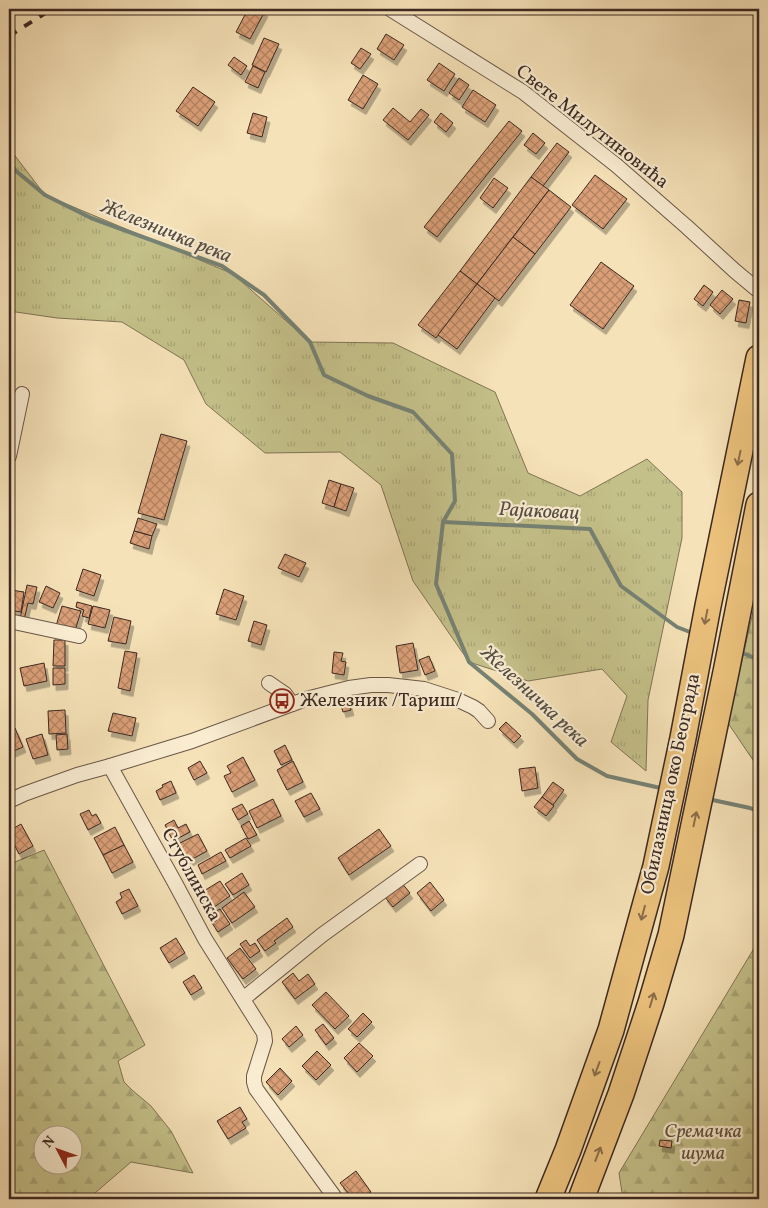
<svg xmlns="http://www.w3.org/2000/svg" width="768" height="1208" font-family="Vollkorn,serif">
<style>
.grass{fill:url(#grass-tufts);stroke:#807456}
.forest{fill:url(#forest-firs);stroke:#807456;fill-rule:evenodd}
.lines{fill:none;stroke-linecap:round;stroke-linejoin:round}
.stream{stroke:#768274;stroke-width:4}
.building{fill:url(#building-cross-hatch);stroke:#3c2922;filter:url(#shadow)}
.street-casing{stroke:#6a5748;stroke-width:16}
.highway-casing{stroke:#3c2922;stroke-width:28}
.street{stroke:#f9ecd1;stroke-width:14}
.highway{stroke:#ebc17c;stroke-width:25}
.rail{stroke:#3c2922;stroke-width:4;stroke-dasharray:9 9;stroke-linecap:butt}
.oneway{stroke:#8b6d4a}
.labels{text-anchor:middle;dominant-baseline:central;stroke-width:4.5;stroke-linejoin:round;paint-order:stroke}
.street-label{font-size:19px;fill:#3c2922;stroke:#f9ecd1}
.poi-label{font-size:19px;fill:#3c2922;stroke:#f9ecd1;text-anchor:start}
.park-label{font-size:19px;font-style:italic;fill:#5e4f3c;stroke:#f9ecd1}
.water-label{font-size:20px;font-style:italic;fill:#544e44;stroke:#f9ecd1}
</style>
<defs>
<pattern id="grass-tufts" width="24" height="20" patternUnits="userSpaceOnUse" patternTransform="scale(1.25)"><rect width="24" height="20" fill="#c4c089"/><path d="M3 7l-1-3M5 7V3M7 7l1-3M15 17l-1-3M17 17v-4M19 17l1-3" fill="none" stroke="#a9a576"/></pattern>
<pattern id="forest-firs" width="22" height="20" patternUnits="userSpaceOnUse" patternTransform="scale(1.25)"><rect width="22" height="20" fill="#c4c089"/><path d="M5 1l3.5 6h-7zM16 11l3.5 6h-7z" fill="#a9a576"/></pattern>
<pattern id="building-cross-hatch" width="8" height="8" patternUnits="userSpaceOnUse" patternTransform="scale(1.25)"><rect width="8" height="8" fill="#da9f77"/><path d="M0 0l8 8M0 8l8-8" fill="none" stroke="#b28261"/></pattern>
<filter id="shadow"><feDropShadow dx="3" dy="5.5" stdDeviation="0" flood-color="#0004"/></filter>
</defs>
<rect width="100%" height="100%" fill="#f6e2b8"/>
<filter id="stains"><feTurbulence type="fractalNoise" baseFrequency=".004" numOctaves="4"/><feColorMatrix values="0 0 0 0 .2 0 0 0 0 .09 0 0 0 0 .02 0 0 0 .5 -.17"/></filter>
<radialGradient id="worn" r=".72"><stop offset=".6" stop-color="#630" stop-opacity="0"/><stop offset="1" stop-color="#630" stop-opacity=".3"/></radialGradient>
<path class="grass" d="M9,148L45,195L233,274L310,342L393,343L495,392L528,473L580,496L647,459L682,492V538L648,700L646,771L611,742L627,696L602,669L528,681L469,662L413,581L381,485L340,452L265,453L206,404L184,360L122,322L57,318L9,311Z"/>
<g class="forest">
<path d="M759,585V769L728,723Z"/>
<path d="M44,850L145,1045L118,1061L124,1082L132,1090L151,1106L171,1131L193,1173L131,1162L88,1199H9V912L15,907L9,883L15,862ZM42,1136H72V1166H42Z"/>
<path d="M759,940V1199H623L619,1173Z"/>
</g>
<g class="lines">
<g class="stream">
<path d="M9,162L16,171L45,195L91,218L222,266L264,295L310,342L324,375L368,396L413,412L452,454L455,501L443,522L436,584L469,662L532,714L577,759L607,776L665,789"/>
<path d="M443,522L590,529L621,586L677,627L695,634"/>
<path d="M738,651L759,660"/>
<path d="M708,799L750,808L759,812"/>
</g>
</g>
<g class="building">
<path d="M248,9H261L265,11L250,39L236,32Z"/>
<path d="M386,34L404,45L394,60L377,49Z"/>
<path d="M264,38L279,44L266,72L252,65Z"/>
<path d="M361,48L371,54L360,69L351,63Z"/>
<path d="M234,57L247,66L241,75L228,65Z"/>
<path d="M439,63L455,74L444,91L427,80Z"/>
<path d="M253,66L265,72L258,88L245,82Z"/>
<path d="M363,75L378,84L363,109L348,100Z"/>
<path d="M459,78L469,85L459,100L449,93Z"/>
<path d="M193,87L215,102L198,126L176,111Z"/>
<path d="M473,90L496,105L485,122L462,107Z"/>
<path d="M393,108L410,122L421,109L429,115L408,140L383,120Z"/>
<path d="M253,113L267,117L262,137L247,133Z"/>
<path d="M441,113L453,123L446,132L434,122Z"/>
<path d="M509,121L522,131L437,237L424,227Z"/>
<path d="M533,133L545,143L536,154L524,145Z"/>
<path d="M557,143L569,152L543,186L531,177Z"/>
<path d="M595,175L627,199L603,229L572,205Z"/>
<path d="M531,177L549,190L477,284L460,271Z"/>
<path d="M494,178L508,188L493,208L480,198Z"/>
<path d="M549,190L571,207L535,254L513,237Z"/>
<path d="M513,237L535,254L499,301L477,284Z"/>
<path d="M601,262L634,286L603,329L570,305Z"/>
<path d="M460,271L477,284L436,338L418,325Z"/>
<path d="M477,284L495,298L457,349L438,335Z"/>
<path d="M704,285L713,292L703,306L694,299Z"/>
<path d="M722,290L733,299L720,314L710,305Z"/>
<path d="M739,300L750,302L746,323L735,321Z"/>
<path d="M161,434L187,441L164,520L138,513Z"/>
<path d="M329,480L341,484L334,507L322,503Z"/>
<path d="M341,484L354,488L346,511L334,507Z"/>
<path d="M138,518L157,524L152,536L134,531Z"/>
<path d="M134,531L152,536L149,549L130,543Z"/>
<path d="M285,554L306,563L299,577L278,568Z"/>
<path d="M83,569L101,575L94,596L76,590Z"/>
<path d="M27,585L37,587L33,604L28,603L24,620L20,619Z"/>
<path d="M46,586L60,593L53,608L39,602Z"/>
<path d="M224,589L244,596L236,620L216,614Z"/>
<path d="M11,590L24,592L21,612L9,610V599Z"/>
<path d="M77,602L92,606L89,618L82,616L84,610L76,607Z"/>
<path d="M62,606L81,611L75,631L56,626Z"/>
<path d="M93,606L110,610L105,628L88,624Z"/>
<path d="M114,617L131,621L126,644L108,641Z"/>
<path d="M254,621L267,625L261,645L248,641Z"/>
<path d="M54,640H65V666H53Z"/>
<path d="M413,643L418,670L400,673L396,646Z"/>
<path d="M125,651L137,653L130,691L118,688Z"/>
<path d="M334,652L343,653L341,661L346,662L344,675L332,673Z"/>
<path d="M429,656L435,671L425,675L419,660Z"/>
<path d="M44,663L47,681L24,686L20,668Z"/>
<path d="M53,668H65V684L53,685Z"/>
<path d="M348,700L351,710L343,712L340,702Z"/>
<path d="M65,710L66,733L49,734L48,711Z"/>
<path d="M113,713L136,718L132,736L108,731Z"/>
<path d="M506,722L521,736L514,743L499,729Z"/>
<path d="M15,728L23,747L9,753V730Z"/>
<path d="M42,734L48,755L33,759L26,739Z"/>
<path d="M67,734L68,749L57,750L56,735Z"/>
<path d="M285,745L292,760L281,765L274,751Z"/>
<path d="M243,757L255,780L232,792L224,776L231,773L227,766Z"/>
<path d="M200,761L207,773L194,780L188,768Z"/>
<path d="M293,761L303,782L287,790L277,770Z"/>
<path d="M535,767L538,788L522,791L519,769Z"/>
<path d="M171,781L176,793L160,800L156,791L163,787L162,785Z"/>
<path d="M553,782L564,790L553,805L542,797Z"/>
<path d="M311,793L320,809L304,817L295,801Z"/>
<path d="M542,797L554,806L546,816L534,807Z"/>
<path d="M273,799L281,816L257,828L249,811Z"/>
<path d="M242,804L248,814L238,820L232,809Z"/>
<path d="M89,810L92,816L96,814L101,823L88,830L80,814Z"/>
<path d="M174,820L178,828L186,824L190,832L173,841L165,825Z"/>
<path d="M249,821L257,835L248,839L241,826Z"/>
<path d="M21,824L33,846L19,854L9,834V831Z"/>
<path d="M115,827L124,845L103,855L94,838Z"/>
<path d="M379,829L391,846L349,875L338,858Z"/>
<path d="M198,834L207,851L187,862L178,844Z"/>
<path d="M246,838L251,846L230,858L225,850Z"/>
<path d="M124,845L133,862L112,873L103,855Z"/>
<path d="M221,852L226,861L202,874L198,865Z"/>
<path d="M242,873L249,885L233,895L225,884Z"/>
<path d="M220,881L230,896L210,910L199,894Z"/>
<path d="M401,882L410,893L393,907L384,896Z"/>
<path d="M430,882L444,900L431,911L417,893Z"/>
<path d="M129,889L138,906L122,914L116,902L122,898L120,893Z"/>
<path d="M244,892L255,907L232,923L222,908Z"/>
<path d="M220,909L230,924L218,932L212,923L217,920L213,913Z"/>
<path d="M287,918L293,927L274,941L276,943L265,951L257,940Z"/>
<path d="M176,938L185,953L169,963L160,948Z"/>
<path d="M246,940L250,946L255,943L260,951L250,958L240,944Z"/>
<path d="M240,948L256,969L243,979L227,958Z"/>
<path d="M293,973L299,981L308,974L315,984L295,999L282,982Z"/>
<path d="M194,975L202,988L191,995L183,982Z"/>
<path d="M326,992L349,1016L335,1029L312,1005Z"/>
<path d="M363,1013L372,1022L357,1037L348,1029Z"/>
<path d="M323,1024L334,1038L326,1045L315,1030Z"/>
<path d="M296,1026L303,1035L289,1047L282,1039Z"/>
<path d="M359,1043L373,1056L357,1072L344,1058Z"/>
<path d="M317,1051L331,1065L316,1080L302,1066Z"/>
<path d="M280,1068L292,1081L278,1095L266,1082Z"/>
<path d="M240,1107L247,1119L242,1122L246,1128L228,1139L217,1121Z"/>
<path d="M660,1140L672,1141L671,1148L659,1146Z"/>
<path d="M356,1171L371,1192L361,1199H353L340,1183Z"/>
</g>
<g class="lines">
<g class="street-casing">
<g id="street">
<path d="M390,9L523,92L616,165L687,227L735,271L759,291"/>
<path d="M9,456L22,394"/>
<path d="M9,621L79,636"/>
<path d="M269,683L285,694L292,704"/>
<path d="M110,766L175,883L205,939L264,1033L265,1041L254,1076V1082L256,1089L336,1199"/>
<path d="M9,801L24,794L77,775L110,766L192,741L306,699L349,688L371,685H388L424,689L458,700L473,707L479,711L488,721"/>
<path d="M243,999L322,935L420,864"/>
</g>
</g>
<g class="highway-casing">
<g id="highway">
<path d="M548,1199L568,1150L611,1030L656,866L683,738L708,606L759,358"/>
<path d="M581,1199L621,1094L651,1003L671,935L726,672L759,505"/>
</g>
</g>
<use href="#street" class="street"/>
<use href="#highway" class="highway"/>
<path class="rail" d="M9,36L52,9"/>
</g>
<defs><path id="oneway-shaft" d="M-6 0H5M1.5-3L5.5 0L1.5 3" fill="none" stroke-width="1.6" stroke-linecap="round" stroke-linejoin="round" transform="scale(1.25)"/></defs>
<g class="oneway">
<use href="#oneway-shaft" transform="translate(739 458) rotate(102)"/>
<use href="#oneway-shaft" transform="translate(706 617) rotate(101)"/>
<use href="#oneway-shaft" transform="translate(695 819) rotate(-78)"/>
<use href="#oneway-shaft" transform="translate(643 913) rotate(105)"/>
<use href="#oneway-shaft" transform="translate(652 1000) rotate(-73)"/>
<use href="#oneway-shaft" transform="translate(597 1069) rotate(110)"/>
<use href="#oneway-shaft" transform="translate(598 1154) rotate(-69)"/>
</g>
<defs>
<g id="bus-ring" transform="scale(1.25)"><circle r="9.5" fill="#f9ecd1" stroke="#8f2418" stroke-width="1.5"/><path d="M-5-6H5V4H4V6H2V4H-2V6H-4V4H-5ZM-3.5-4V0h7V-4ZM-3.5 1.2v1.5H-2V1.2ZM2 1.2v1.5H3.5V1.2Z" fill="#8f2418"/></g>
</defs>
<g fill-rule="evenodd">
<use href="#bus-ring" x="282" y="701"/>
</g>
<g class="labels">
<g class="street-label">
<text transform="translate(592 127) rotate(38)">Свете Милутиновића</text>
<text transform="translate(671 784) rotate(-78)">Обилазница око Београда</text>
<text transform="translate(191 875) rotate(61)">Стублинска</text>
</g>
<g class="poi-label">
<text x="300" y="701">Железник /Тариш/</text>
</g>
<g class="park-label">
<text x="703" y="1132">Сремачка<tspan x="703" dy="22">шума</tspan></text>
</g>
<g class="water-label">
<text transform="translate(166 232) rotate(22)">Железничка река</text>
<text transform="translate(539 512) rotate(3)">Рајаковац</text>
<text transform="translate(534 697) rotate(43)">Железничка река</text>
</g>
</g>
<rect width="768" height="1208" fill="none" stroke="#f6e2b8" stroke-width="30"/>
<rect x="10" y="10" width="748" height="1188" fill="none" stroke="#3c2922" stroke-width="2.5"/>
<rect x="15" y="15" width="738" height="1178" fill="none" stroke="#3c2922"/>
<g transform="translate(58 1150) rotate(311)"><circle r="24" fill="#f9ecd1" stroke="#ad9e8b"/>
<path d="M0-4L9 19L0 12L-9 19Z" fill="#8f2418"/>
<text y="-8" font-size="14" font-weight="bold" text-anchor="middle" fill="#3c2922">N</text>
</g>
<rect width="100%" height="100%" filter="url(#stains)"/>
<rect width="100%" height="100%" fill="url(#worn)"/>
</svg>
